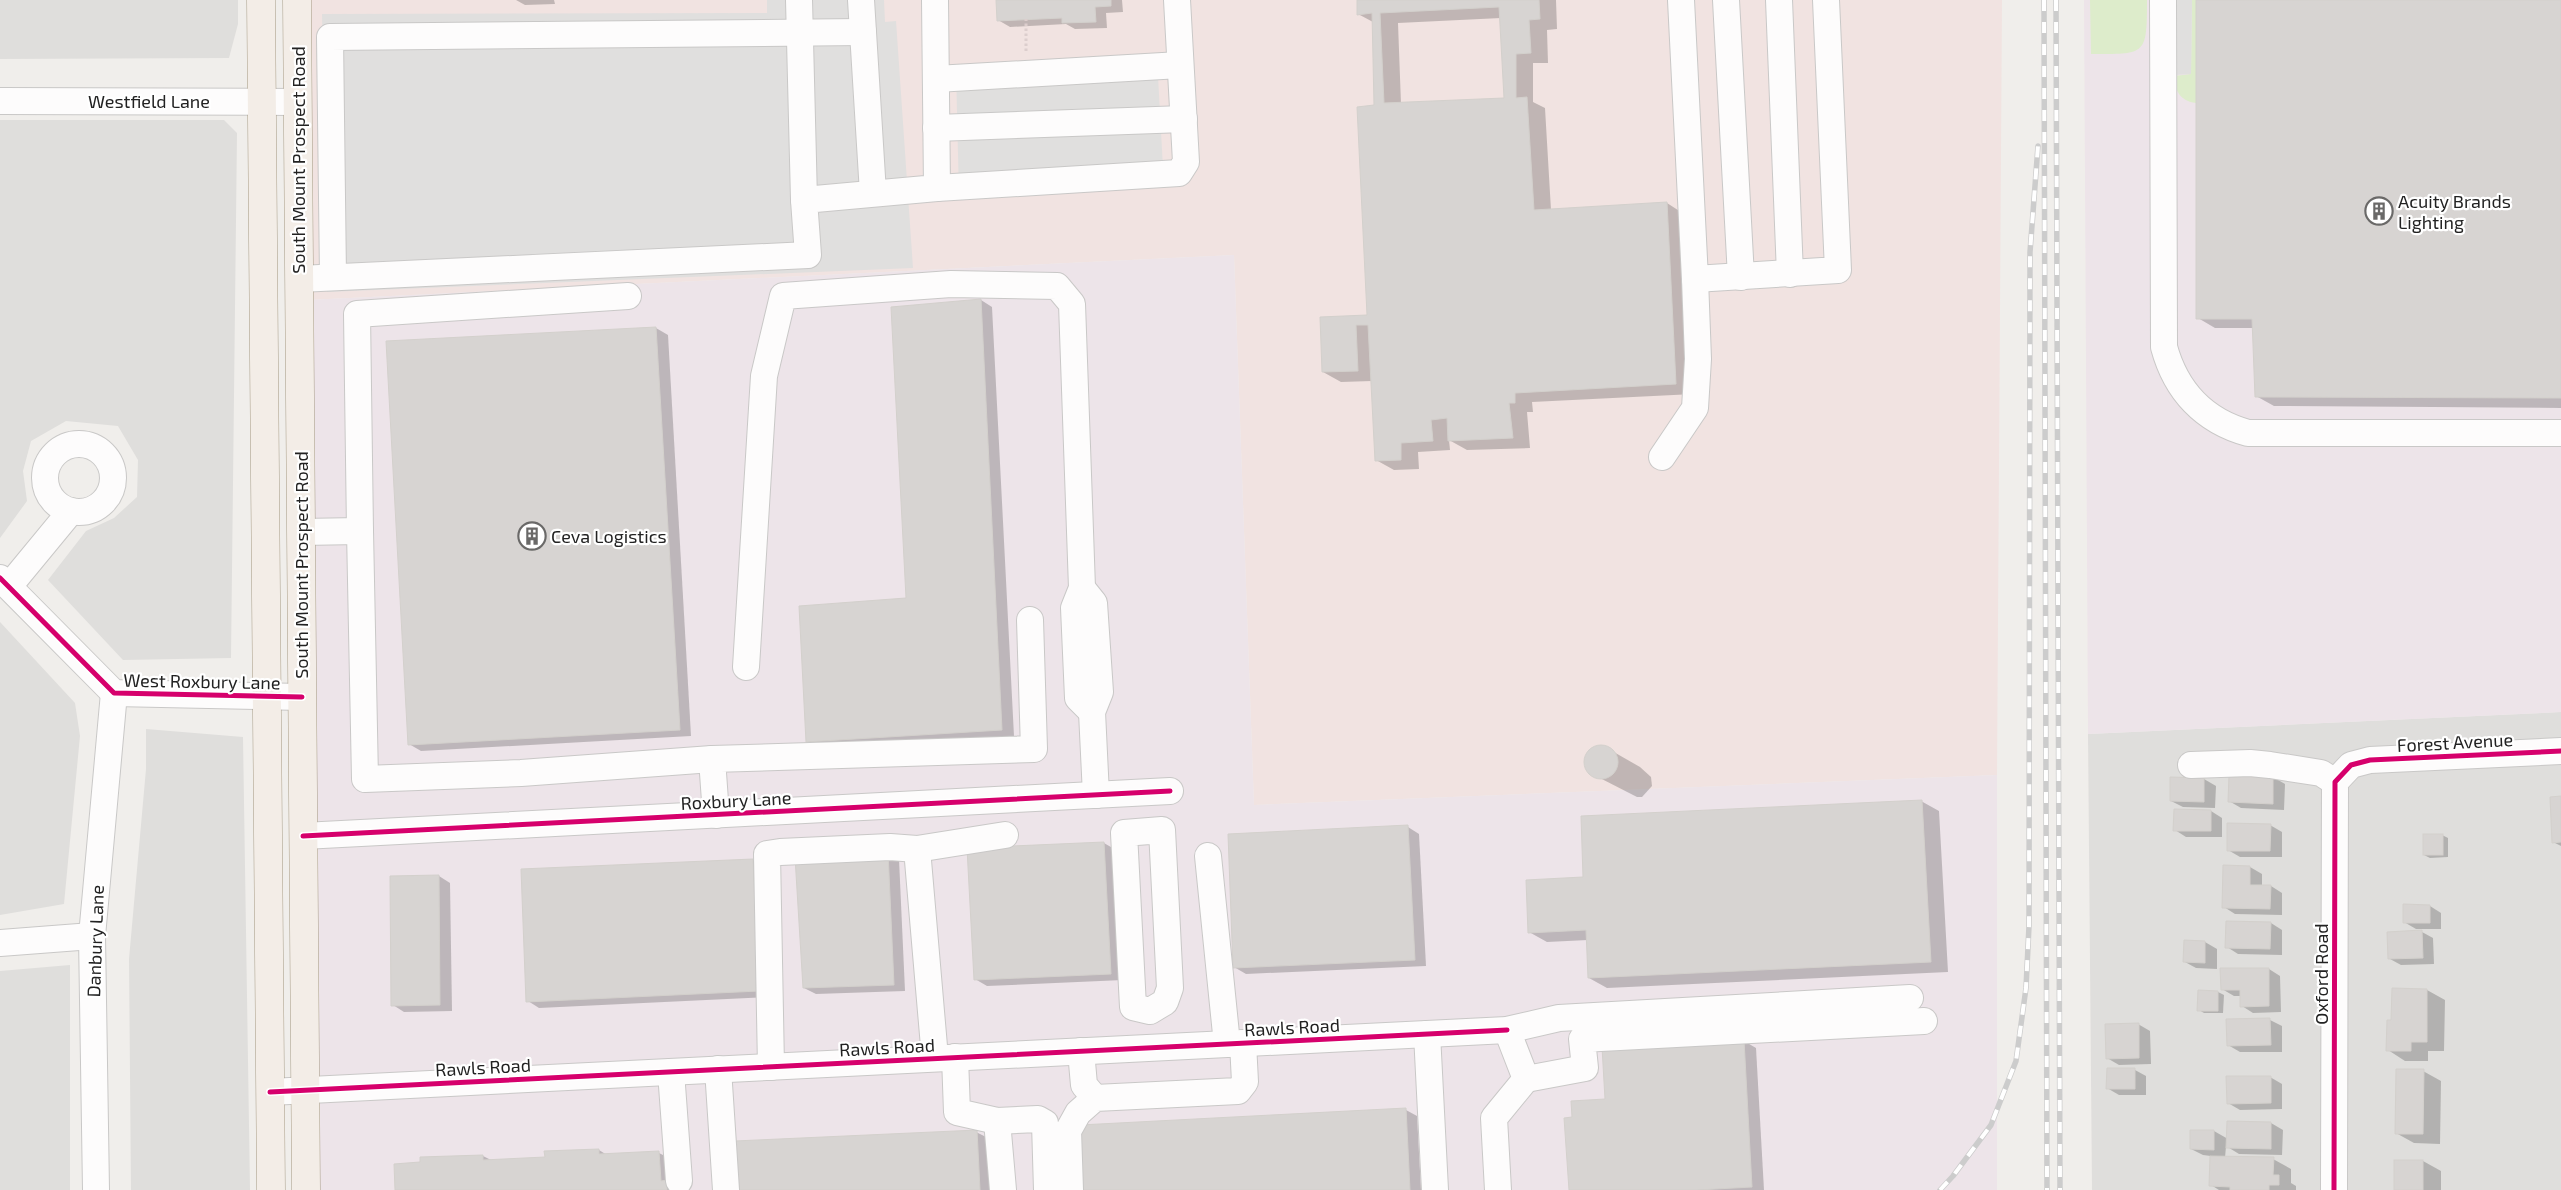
<svg xmlns="http://www.w3.org/2000/svg" width="2561" height="1190" font-family="'Exo 2',sans-serif">
<style>
.residential{fill:#dfdedc}
.commercial{fill:#f1e3e1}
.industrial{fill:#ede4e9}
.grass{fill:#ddeccb}
.parking{fill:#e0dfde}
.shadow{fill:#0003;fill-rule:evenodd}
.building{fill:#d7d4d2;stroke:#d3d0cc;fill-rule:evenodd}
.lines{fill:none;stroke-linecap:round;stroke-linejoin:round}
.minor-casing{stroke:#c9c8c7;stroke-width:28}
.major-casing{stroke:#a79c86;stroke-width:29}
.path{stroke:#dccecd;stroke-width:3;stroke-dasharray:2.5 2.5;stroke-linecap:butt}
.minor{stroke:#fdfcfc;stroke-width:26}
.major{stroke:#f3ede7;stroke-width:28}
.rail-casing{stroke:#ccc;stroke-width:5.5}
.rail{stroke:#fff;stroke-width:4;stroke-dasharray:11;stroke-linecap:butt}
.cycleway-casing{stroke:#fff;stroke-width:8}
.cycleway{stroke:#d6006c;stroke-width:5}
.labels{text-anchor:middle;dominant-baseline:central;stroke-width:4.5;stroke-linejoin:round;paint-order:stroke}
.street-label{font-size:18px;fill:#222;stroke:#fff}
.poi-label{font-size:18px;fill:#222;stroke:#fff;text-anchor:start}
</style>
<rect width="100%" height="100%" fill="#f0eeeb"/>
<g class="residential">
<path d="M0,0H238V24L229,58L0,59Z"/>
<path d="M0,120H224L237,133L231,658L123,660L48,580L86,531L114,518L137,497L138,460L118,426L66,421L31,441L23,471L27,501L0,538Z"/>
<path d="M0,622L75,703L80,736L64,904L0,915Z"/>
<path d="M2561,712V1190H2092L2088,734Z"/>
<path d="M146,729L243,737L250,1190H131L129,959L146,769Z"/>
<path d="M70,965V1190H0V971Z"/>
</g>
<path class="commercial" d="M305,0H2002L1997,775L1254,805L1234,255L308,300Z"/>
<g class="industrial">
<path d="M2084,0H2561V712L2088,734Z"/>
<path d="M1234,255L1254,805L1997,775V1190H315L308,300Z"/>
</g>
<g class="grass">
<path d="M2090,0H2147C2147,56 2146,54 2091,54Z"/>
<path d="M2192,0H2196V103C2180,101 2175,91 2174,76L2191,74Z"/>
</g>
<g class="parking">
<path d="M767,0H884L885,22L896,21L913,268L327,292L322,14L767,13Z"/>
<path d="M2175,0H2192L2191,74L2175,75Z"/>
<path d="M1157,58L1164,187L959,195L956,69Z"/>
</g>
<g class="shadow">
<path d="M516,0H554L555,4L525,5Z"/>
<path d="M997,0H1122L1123,12L1106,13L1107,28L1075,29L1066,24L1010,27L998,20Z"/>
<path d="M1358,0H1556L1557,29L1547,30L1548,63H1533V102L1545,108L1551,210L1667,203L1684,214L1694,394L1532,402L1533,412H1527L1530,448L1467,450L1449,440L1450,450L1418,452L1419,469L1394,470L1376,460L1372,381L1341,382L1323,372L1321,318L1369,316L1375,107L1373,22L1358,14ZM1501,18L1505,99L1401,104L1398,23Z"/>
<path d="M2197,0H2561V408L2274,406L2256,396L2254,328H2215L2198,318Z"/>
<path d="M981,300L992,307L1014,736L819,748L807,741L908,599Z"/>
<path d="M656,328L668,335L691,736L421,751L409,744Z"/>
<path d="M1595,747H1605L1640,767L1651,777L1652,786L1642,797H1637L1592,774L1586,765L1588,754Z"/>
<path d="M2273,777L2285,784L2284,810L2241,808L2229,801Z"/>
<path d="M2204,779L2216,786L2215,808L2183,807L2171,801Z"/>
<path d="M2561,798V846L2553,842Z"/>
<path d="M1921,801L1939,811L1948,972L1607,988L1589,978L1588,940L1547,942L1529,932L1585,878Z"/>
<path d="M2211,811L2222,818V837H2186L2175,830Z"/>
<path d="M2270,825L2282,832V857H2240L2228,850Z"/>
<path d="M1408,827L1419,834L1426,966L1246,974L1234,967Z"/>
<path d="M2442,835L2448,838V857L2430,858L2424,855Z"/>
<path d="M1104,843L1116,850L1123,980L987,986L975,979Z"/>
<path d="M888,853L899,859L905,991L816,994L804,988Z"/>
<path d="M753,860L765,867L771,997L539,1008L528,1001Z"/>
<path d="M2225,867H2250L2262,874V886H2271L2282,893V915L2235,914L2224,907Z"/>
<path d="M439,876L450,883L452,1011L404,1012L393,1005Z"/>
<path d="M2430,906L2441,913V929H2416L2404,922Z"/>
<path d="M2271,923L2282,930V955L2238,954L2227,947Z"/>
<path d="M2422,932L2433,938L2434,964L2401,965L2390,959Z"/>
<path d="M2185,942H2205L2217,949V969L2196,968L2185,962Z"/>
<path d="M2269,969L2280,976L2281,1012L2253,1013L2242,1006V996H2234L2222,989Z"/>
<path d="M2393,990H2427L2445,1000L2444,1051H2428V1061H2405L2388,1050L2392,1021Z"/>
<path d="M2199,992H2218L2224,995L2223,1013H2204L2199,1010Z"/>
<path d="M2270,1020L2282,1026V1052H2240L2228,1045Z"/>
<path d="M2138,1024L2150,1031L2151,1064L2119,1065L2107,1058Z"/>
<path d="M1744,1041L1756,1048L1764,1190H1570L1606,1100Z"/>
<path d="M2135,1070L2146,1076V1095H2119L2107,1088Z"/>
<path d="M2423,1071L2441,1081L2440,1144L2414,1143L2396,1133Z"/>
<path d="M2270,1077L2282,1084V1109L2240,1110L2228,1103Z"/>
<path d="M1406,1110L1417,1116L1421,1190H1084Z"/>
<path d="M2228,1122L2271,1123L2283,1130L2282,1155L2239,1154L2226,1146L2225,1158L2273,1159L2291,1169V1183L2296,1186V1190H2219L2211,1185V1156L2203,1155L2191,1149L2214,1131L2228,1139Z"/>
<path d="M976,1132L988,1138L991,1190H738Z"/>
<path d="M599,1150L607,1155L659,1153L671,1159L678,1190H396L483,1156L491,1160L546,1158Z"/>
<path d="M2423,1161L2441,1171V1190H2395Z"/>
</g>
<g class="building">
<path d="M996,0H1111V6L1095,7L1096,22L1062,23V18L997,21Z"/>
<path d="M1357,0H1539L1540,19L1529,20L1531,53L1516,54V98L1527,97L1534,210L1667,202L1676,384L1515,393V403H1509L1513,438L1448,441L1447,418L1431,420L1433,441L1401,443V460L1375,461L1368,325H1356L1358,371L1322,372L1320,317L1367,315L1357,107L1374,105L1372,13L1357,15ZM1499,7L1504,98L1384,103L1380,13Z"/>
<path d="M2196,0H2561V398L2255,397L2252,319H2196Z"/>
<path d="M981,299L1002,730L806,742L799,606L906,598L891,307Z"/>
<path d="M656,327L680,730L408,745L386,341Z"/>
<circle cx="1601" cy="762" r="17"/>
<path d="M2229,775L2273,776V804L2228,802Z"/>
<path d="M2170,777L2204,778V802L2170,801Z"/>
<path d="M2561,796V842L2552,843L2550,797Z"/>
<path d="M1922,800L1931,962L1588,978L1586,930L1528,933L1526,880L1583,877L1581,816Z"/>
<path d="M2174,809L2211,810V831H2173Z"/>
<path d="M2227,823L2271,824L2270,851H2227Z"/>
<path d="M1408,825L1415,960L1233,968L1228,834Z"/>
<rect x="2423" y="834" width="20" height="21"/>
<path d="M1104,842L1111,974L974,980L967,848Z"/>
<path d="M888,851L894,985L803,988L795,857Z"/>
<path d="M753,859L759,991L526,1002L521,869Z"/>
<path d="M2223,865L2250,866V885H2271L2270,909L2222,908Z"/>
<path d="M439,875L440,1005L391,1006L390,876Z"/>
<path d="M2403,904L2430,905V923H2403Z"/>
<path d="M2226,921L2271,922L2270,949L2225,948Z"/>
<path d="M2422,930L2423,958L2388,959L2387,932Z"/>
<path d="M2184,940L2205,941V963L2183,962Z"/>
<path d="M2220,968H2269V1006L2240,1007V990H2221Z"/>
<path d="M2392,988L2427,989V1042H2411V1051H2386L2387,1020H2391Z"/>
<path d="M2198,990L2218,991V1011H2197Z"/>
<path d="M2270,1018L2271,1045L2227,1046L2226,1019Z"/>
<path d="M2139,1023V1058L2106,1059L2105,1024Z"/>
<path d="M1744,1040L1752,1187L1697,1190H1569L1564,1118L1572,1117L1571,1101L1605,1099L1602,1047Z"/>
<path d="M2107,1068H2135V1089H2106Z"/>
<path d="M2396,1069H2424L2423,1134H2395Z"/>
<path d="M2226,1076H2271V1103L2227,1104Z"/>
<path d="M1406,1108L1410,1190H1083L1080,1125Z"/>
<path d="M2227,1121L2271,1122V1149L2226,1148Z"/>
<path d="M977,1130L980,1190H737L735,1141Z"/>
<path d="M2190,1130H2214V1150L2190,1149Z"/>
<path d="M599,1149V1154L659,1151L661,1181L667,1180V1190H395L394,1164L420,1162V1157L483,1155V1160L545,1157L544,1151Z"/>
<path d="M2210,1156L2274,1157L2273,1175H2279V1185H2269V1190H2230V1187L2209,1186Z"/>
<rect x="2394" y="1160" width="29" height="30"/>
</g>
<g class="lines">
<g class="minor-casing">
<g id="minor">
<path d="M799,0L804,200"/>
<path d="M861,0L873,193"/>
<path d="M1681,0L1695,279L1838,270L1826,0"/>
<path d="M1726,0L1741,277"/>
<path d="M1779,0L1790,274"/>
<path d="M2163,0L2164,347C2176,391 2204,421 2248,433H2561"/>
<path d="M936,79L1180,65"/>
<path d="M0,101L298,102"/>
<path d="M936,128L1184,119"/>
<path d="M937,188L1179,173L1186,162L1177,0"/>
<path d="M333,277L330,37L863,32"/>
<path d="M299,279L808,255L804,200L937,188L935,0"/>
<circle cx="79" cy="478" r="34"/>
<path d="M1662,457L1695,408L1698,359L1695,279"/>
<path d="M360,531L357,314L628,296"/>
<path d="M301,532L360,531L365,779L521,773L712,759"/>
<path d="M0,578L114,693L302,697"/>
<path d="M10,585L71,511"/>
<path d="M1082,588L1094,603L1100,692L1092,712L1096,795"/>
<path d="M746,667L764,376L783,296L951,284L1057,286L1072,304L1082,588L1074,608L1078,698L1092,712"/>
<path d="M2191,765L2250,763L2270,765L2321,773L2335,782"/>
<path d="M716,815L712,759L1034,749L1030,620"/>
<path d="M1162,830L1170,988L1165,1002L1150,1011L1133,1007L1124,833Z"/>
<path d="M303,836L1170,791"/>
<path d="M917,849L1005,835"/>
<path d="M1208,856L1227,1044"/>
<path d="M0,943L92,936"/>
<path d="M1427,1034L1435,1190"/>
<path d="M1081,1051L1084,1085L1095,1098"/>
<path d="M955,1057L957,1112L997,1121L1038,1119L1045,1123L1047,1190"/>
<path d="M771,1067L767,854L780,852L890,847L917,849L935,1058"/>
<path d="M718,1069L726,1190"/>
<path d="M671,1072L679,1181"/>
<path d="M1526,1079L1585,1068L1582,1039L1924,1021"/>
<path d="M270,1092L1507,1030L1559,1018L1910,998"/>
<path d="M997,1121L1003,1190"/>
<path d="M96,1190L92,936L114,693"/>
<path d="M1070,1190L1068,1131L1078,1113L1095,1098L1238,1091L1245,1082L1243,1043"/>
<path d="M1498,1190L1494,1118L1526,1079L1507,1030"/>
<path d="M2334,1190L2335,782L2351,765L2370,760L2561,751"/>
</g>
</g>
<g class="major-casing">
<g id="major">
<path d="M261,0L271,1190"/>
<path d="M297,0L306,1190"/>
</g>
</g>
<path class="path" d="M1026,51V19"/>
<use href="#minor" class="minor"/>
<use href="#major" class="major"/>
<g class="rail-casing">
<g id="rail">
<path d="M2044,0L2047,1190"/>
<path d="M2056,0L2060,1190"/>
<path d="M1940,1190L1953,1176L1991,1125L2016,1061L2026,988L2029,926L2030,252L2038,146"/>
</g>
</g>
<use href="#rail" class="rail"/>
<g class="cycleway-casing">
<g id="cycleway">
<path d="M0,578L114,693L302,697"/>
<path d="M303,836L1170,791"/>
<path d="M270,1092L1507,1030"/>
<path d="M2334,1190L2335,782L2351,765L2370,760L2561,751"/>
</g>
</g>
<use href="#cycleway" class="cycleway"/>
</g>
<defs>
<g id="building-ring" transform="scale(1.4375)"><circle r="9.5" fill="#fff" stroke="#6a6968" stroke-width="1.5"/><path d="M-4-6H4V6H1V3H-1V6H-4ZM-2.5-4.3h1.7v1.8h-1.7ZM.8-4.3h1.7v1.8H.8ZM-2.5-1h1.7V.8h-1.7ZM.8-1h1.7V.8H.8Z" fill="#6a6968"/></g>
</defs>
<g fill-rule="evenodd">
<use href="#building-ring" x="2379" y="211"/>
<use href="#building-ring" x="532" y="536"/>
</g>
<g class="labels">
<g class="street-label">
<text x="149" y="101">Westfield Lane</text>
<text transform="translate(298 160) rotate(-90)">South Mount Prospect Road</text>
<text transform="translate(301 565) rotate(-90)">South Mount Prospect Road</text>
<text transform="translate(202 681) rotate(1)">West Roxbury Lane</text>
<text transform="translate(2455 742) rotate(-3)">Forest Avenue</text>
<text transform="translate(736 800) rotate(-3)">Roxbury Lane</text>
<text transform="translate(95 941) rotate(-88)">Danbury Lane</text>
<text transform="translate(2321 974) rotate(-90)">Oxford Road</text>
<text transform="translate(1292 1027) rotate(-3)">Rawls Road</text>
<text transform="translate(887 1047) rotate(-3)">Rawls Road</text>
<text transform="translate(483 1067) rotate(-3)">Rawls Road</text>
</g>
<g class="poi-label">
<text x="2398" y="201">Acuity Brands<tspan x="2398" dy="21">Lighting</tspan></text>
<text x="551" y="536">Ceva Logistics</text>
</g>
</g>
</svg>
